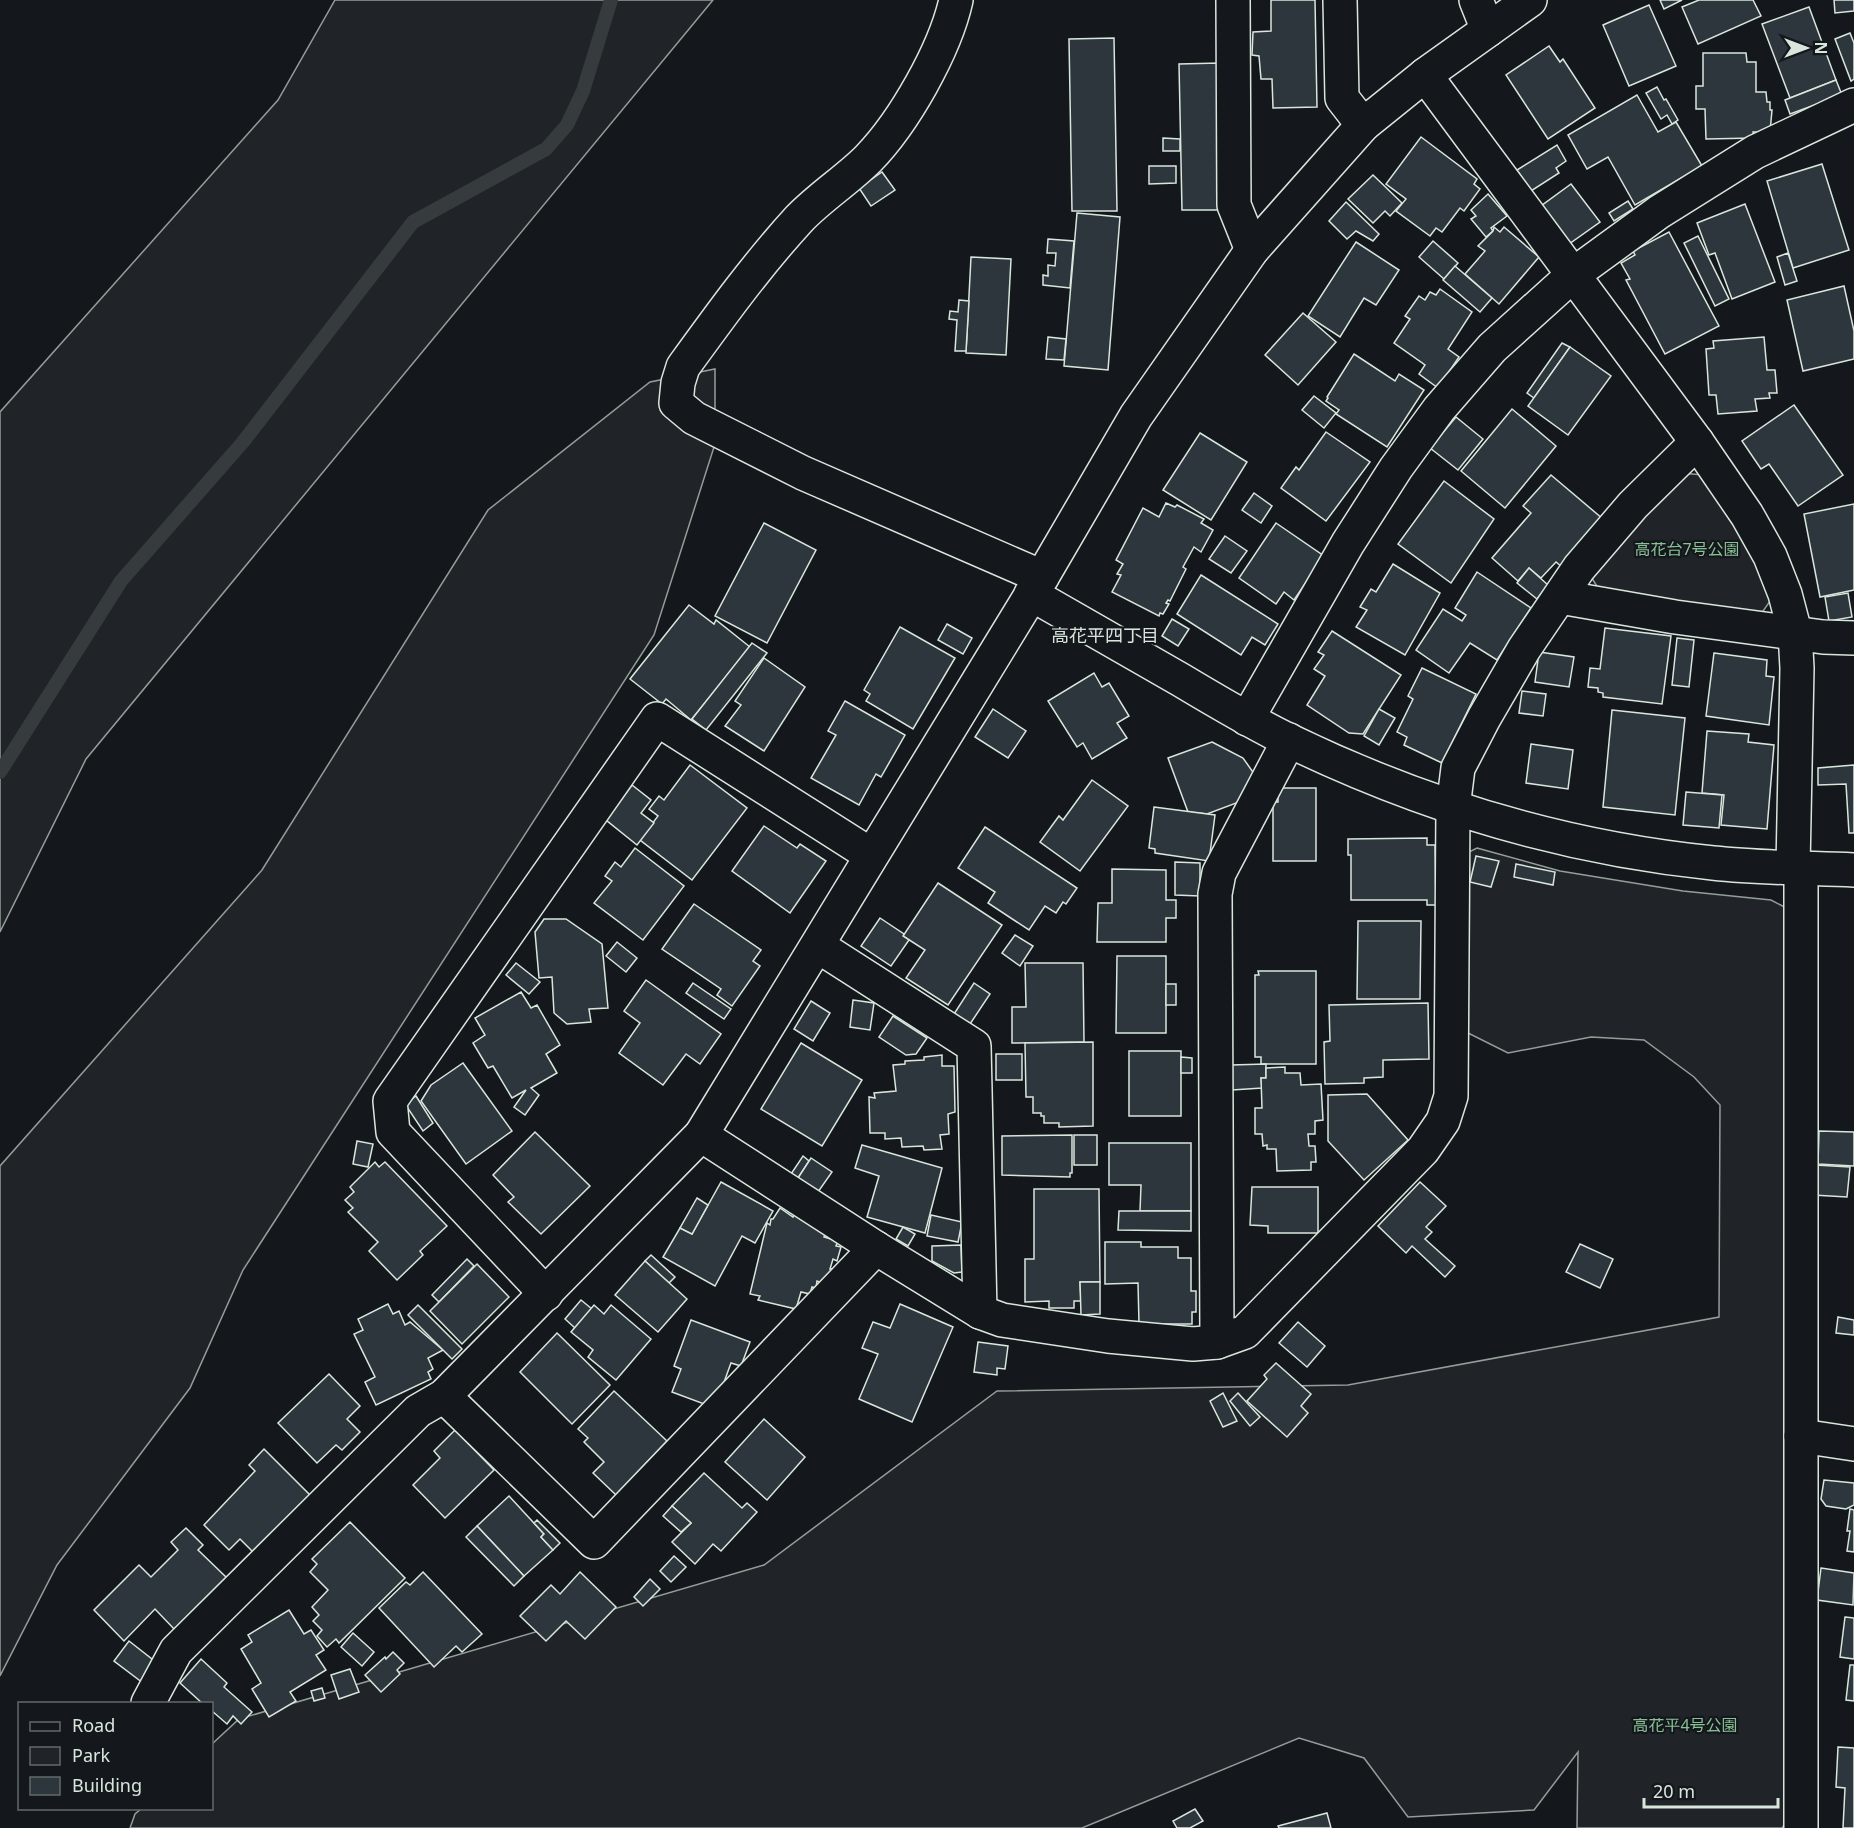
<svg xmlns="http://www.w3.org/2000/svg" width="1854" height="1828" font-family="'Noto Sans','Noto Sans JP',sans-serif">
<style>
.green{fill:#202428;stroke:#939e99;stroke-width:1.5}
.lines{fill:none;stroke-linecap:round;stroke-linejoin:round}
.stream{stroke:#363b3e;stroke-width:14}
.building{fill:#2c363c;stroke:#d8e6dc;stroke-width:1.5}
.street-casing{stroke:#d8e6dc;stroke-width:36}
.street{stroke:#14181c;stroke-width:33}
.labels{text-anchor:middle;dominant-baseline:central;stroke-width:4.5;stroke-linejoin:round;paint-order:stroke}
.park-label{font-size:16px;fill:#8ac095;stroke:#14181c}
.neighbourhood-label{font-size:18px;fill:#d8e6dc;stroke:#14181c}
</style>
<rect width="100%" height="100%" fill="#14181c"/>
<g class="green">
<path d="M335,0H713L86,759L0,932V412L278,100Z"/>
<path d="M715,369V444L654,635L243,1270L190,1388L57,1565L0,1676V1166L262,870L488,510L650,382Z"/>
<path d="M1680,473L1704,475L1743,534L1773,597L1761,614L1601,593L1590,575Z"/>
<path d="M1477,848L1560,871L1683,891L1771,900L1790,910L1787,1821L1782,1828H1577L1578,1752L1534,1810L1408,1817L1364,1758L1299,1738L1082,1828H130L135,1814L141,1809L212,1808V1744L239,1719L764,1565L997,1391L1348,1385L1719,1317L1720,1105L1694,1077L1644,1040L1591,1037L1508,1053L1464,1031L1465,854Z"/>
</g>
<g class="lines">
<path class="stream" d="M0,772L121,581L243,442L413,222L546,149L567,125L583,91L611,0"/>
</g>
<g class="building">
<path d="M1271,0H1315L1317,107L1273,108L1272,79H1261L1259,56L1252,55L1253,32L1271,31Z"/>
<path d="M1660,0H1682L1664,9Z"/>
<path d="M1699,0H1753L1761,16L1698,44L1682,7Z"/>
<path d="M1834,0H1854V11L1835,13Z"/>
<path d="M1649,5L1676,66L1629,86L1603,25Z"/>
<path d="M1809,7L1836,80L1790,98L1762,24Z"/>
<path d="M1850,33L1854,43V79L1851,81L1835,39Z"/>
<path d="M1114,38L1117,211H1072L1069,39Z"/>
<path d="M1549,46L1560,62L1563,59L1595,108L1548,139L1506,75Z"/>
<path d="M1703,53H1746L1747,62H1756V92H1766L1767,102H1770V110H1772L1770,132H1753L1754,138L1706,139L1705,109H1696V86H1703Z"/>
<path d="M1220,63L1223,210H1182L1179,64Z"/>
<path d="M1836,80L1842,95L1790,114L1785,100Z"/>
<path d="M1657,87L1664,100L1666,99L1678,120L1672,124L1667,115L1661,119L1646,93Z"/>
<path d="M1637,95L1658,132L1676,122L1702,166L1635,205L1608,157L1587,169L1568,135Z"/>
<path d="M1421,137L1477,179L1474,184L1480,189L1464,211L1460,208L1442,232L1436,228L1430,236L1396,211L1406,199L1386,184Z"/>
<path d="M1163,138L1180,139V151H1163Z"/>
<path d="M1557,145L1566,161L1556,168L1559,173L1531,191L1517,170Z"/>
<path d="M1822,164L1849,250L1793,268L1767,181Z"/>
<path d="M1149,166H1176V183L1149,184Z"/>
<path d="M882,172L895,190L871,206L859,188Z"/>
<path d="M1373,175L1402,203L1390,216L1385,211L1373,223L1348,199Z"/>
<path d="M1571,184L1600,222L1569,244L1541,206Z"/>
<path d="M1488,194L1507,216L1491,228L1493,231L1486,237L1471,219L1476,216L1471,210Z"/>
<path d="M1628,201L1633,209L1614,221L1609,213Z"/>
<path d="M1346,202L1379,234L1373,241L1356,231L1347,239L1329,221Z"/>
<path d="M1745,204L1775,282L1732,299L1715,253L1709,255L1697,223Z"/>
<path d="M1077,213L1120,217L1108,370L1064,366Z"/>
<path d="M1494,227L1500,232L1504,227L1539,257L1499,304L1465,274L1485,251L1478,246L1493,231Z"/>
<path d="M1669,232L1719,326L1665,354L1626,280L1630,279L1621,263L1635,255L1633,251Z"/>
<path d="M1698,236L1729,299L1715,306L1684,243Z"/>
<path d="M1048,239L1074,241L1070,288L1043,285V275L1048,276V265L1055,266L1056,253H1047Z"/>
<path d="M1433,241L1458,263L1444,279L1419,257Z"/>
<path d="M1356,242L1399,270L1376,305L1364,298L1340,337L1308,316Z"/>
<path d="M1788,253L1797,281L1785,285L1777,257Z"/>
<path d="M971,257L1011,259L1006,355L966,353Z"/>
<path d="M1455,266L1492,298L1480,312L1443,280Z"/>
<path d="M1844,286L1854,331V359L1803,371L1787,300Z"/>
<path d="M1440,289L1472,312L1448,349L1459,357L1438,388L1419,374L1425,365L1394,343L1410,319L1405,316L1419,296L1425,300L1430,292L1436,295Z"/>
<path d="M959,300L969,301L966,351H955L957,320L949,319L950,311L958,312Z"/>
<path d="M1303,313L1336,342L1298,385L1265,355Z"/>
<path d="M1048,337L1066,339L1064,360L1046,359Z"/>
<path d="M1764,337L1767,370H1775L1777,393H1769L1770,398L1755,399L1757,411L1718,414L1716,395H1709L1706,349L1714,348L1713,341Z"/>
<path d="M1562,343L1570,347L1534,398L1527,393Z"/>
<path d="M1570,347L1611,376L1568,435L1528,406Z"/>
<path d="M1354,354L1395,381L1399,374L1424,390L1387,447L1336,414L1339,410L1326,401L1328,398L1327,397Z"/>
<path d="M1314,396L1336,413L1324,428L1302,410Z"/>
<path d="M1794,405L1843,475L1798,506L1769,464L1761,469L1742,441Z"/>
<path d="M1512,409L1556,446L1505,508L1461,471Z"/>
<path d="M1456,417L1483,439L1458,470L1430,448Z"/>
<path d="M1326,432L1370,462L1326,521L1281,488L1296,467L1299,470Z"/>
<path d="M1200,433L1247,462L1211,520L1163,490Z"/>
<path d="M1551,475L1603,519L1562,567L1556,562L1541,578L1529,568L1518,581L1492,558L1531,513L1523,506Z"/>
<path d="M1444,481L1494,519L1451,583L1398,544Z"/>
<path d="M1254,493L1272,506L1261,523L1242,510Z"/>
<path d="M1166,503L1175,507L1177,505L1204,519L1201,523L1213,530L1201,552L1194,547L1183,567L1186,569L1170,601L1168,600L1166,603L1169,604L1163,614L1160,613L1159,616L1112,592L1121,575L1117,574L1123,564L1116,560L1143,508L1159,517Z"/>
<path d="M1854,504V590L1820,597L1804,514Z"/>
<path d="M764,523L816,550L767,643L715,616Z"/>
<path d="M1276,523L1324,556L1294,600L1284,592L1276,604L1239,578Z"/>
<path d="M1225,536L1247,551L1231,573L1209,559Z"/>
<path d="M1393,564L1440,593L1405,655L1356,627L1367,610L1360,607L1371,589L1376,592Z"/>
<path d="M1529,568L1548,585L1537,599L1517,583Z"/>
<path d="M1477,572L1531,608L1497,660L1470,643L1449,673L1416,650L1443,609L1462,621L1466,615L1455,608Z"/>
<path d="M1201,575L1278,624L1265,645L1252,637L1241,655L1177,614Z"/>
<path d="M1848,593L1852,617L1829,621L1825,597Z"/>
<path d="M689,605L714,624L716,620L750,647L691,720L666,699L662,704L630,679Z"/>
<path d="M1172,619L1189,629L1178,646L1162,636Z"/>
<path d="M947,624L972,638L963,654L938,640Z"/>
<path d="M900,627L955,658L913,729L866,701L870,694L864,690Z"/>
<path d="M1605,628L1671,636L1662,704L1603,697V693L1598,692V688L1588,687L1590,668L1600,669Z"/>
<path d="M1332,631L1401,675L1363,734L1349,733L1307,705L1325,676L1314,669L1324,655L1318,652Z"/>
<path d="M1677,638L1694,640L1689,687L1672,685Z"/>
<path d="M752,643L767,653L706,730L692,719Z"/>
<path d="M1539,652L1574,657L1569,687L1535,682Z"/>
<path d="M1714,653L1767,660L1766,676L1774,677L1769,725L1706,716Z"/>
<path d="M764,658L805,687L764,751L725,726L741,705L735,701Z"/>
<path d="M1422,668L1476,694L1442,763L1404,745L1407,737L1397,732L1413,699L1408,696Z"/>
<path d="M1094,673L1102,687L1109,683L1129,716L1117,723L1127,738L1092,759L1083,743L1077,747L1048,701Z"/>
<path d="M1522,691L1546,694L1543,716L1519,713Z"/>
<path d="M845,701L905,735L881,777L876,774L859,805L811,778L836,735L828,731Z"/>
<path d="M993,709L1026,731L1008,758L975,737Z"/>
<path d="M1379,709L1395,718L1379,745L1364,736Z"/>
<path d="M1612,710L1685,718L1675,815L1603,807Z"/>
<path d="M1707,731L1749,734L1748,742L1774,745L1767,829L1721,825L1724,795L1702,793Z"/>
<path d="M1212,742L1243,758L1255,775L1239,802L1207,814L1188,812L1168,758Z"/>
<path d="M1531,744L1573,750L1568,789L1526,783Z"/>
<path d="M690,765L747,808L692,880L640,840L658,816L649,809L659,796L664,800Z"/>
<path d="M1854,765V833H1849L1846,784L1818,785V768Z"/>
<path d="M1092,780L1128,806L1080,871L1040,842L1059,816L1063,820Z"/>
<path d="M632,785L651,800L641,813L654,823L637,845L606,820Z"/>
<path d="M1278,788H1316V861H1273V802H1278Z"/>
<path d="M1686,792L1722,795L1719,828L1683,825Z"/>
<path d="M1154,807L1215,815L1209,861L1155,853V849L1149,848Z"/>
<path d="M764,826L797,848L800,844L826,861L790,913L732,871Z"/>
<path d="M985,827L1077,888L1066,904L1063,902L1056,913L1045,906L1029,930L988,903L995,892L958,868Z"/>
<path d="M1427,838V845H1435L1436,905H1427V900H1351V855H1348V839Z"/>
<path d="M635,848L684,886L643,940L594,903L612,881L605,876L615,862L621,867Z"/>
<path d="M1476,856L1499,861L1491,887L1470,882Z"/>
<path d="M1175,862L1200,863V896L1175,895Z"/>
<path d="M1516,864L1555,872L1553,885L1514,877Z"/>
<path d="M1112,869L1166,870V900H1176V918H1166V942H1097L1098,903H1112Z"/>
<path d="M938,883L1002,925L948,1005L906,978L925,950L903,936Z"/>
<path d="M694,904L761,950L753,961L760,966L732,1006L717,995L721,989L662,949Z"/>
<path d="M880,918L904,934L903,936L909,940L891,966L861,946Z"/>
<path d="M544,919H566L602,944L608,1008L589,1009L591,1022L567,1024L554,1013L552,977L539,978L535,932Z"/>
<path d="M1358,921H1421L1420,999H1357Z"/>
<path d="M1015,935L1033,946L1020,966L1002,953Z"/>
<path d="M617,942L637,958L626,972L606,956Z"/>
<path d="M1117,956H1166V1033H1116Z"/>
<path d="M516,963L540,982L529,994L506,975Z"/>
<path d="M1025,963H1083L1084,1042L1012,1043V1007H1026Z"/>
<path d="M1258,971H1316V1064H1261V1057H1255V975H1259Z"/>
<path d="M646,980L721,1034L700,1064L686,1054L663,1085L619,1053L640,1023L624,1011Z"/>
<path d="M693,983L731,1009L724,1019L686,993Z"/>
<path d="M974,983L990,994L970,1024L954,1014Z"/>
<rect x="1166" y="984" width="10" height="21"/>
<path d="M521,992L531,1008L537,1005L560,1045L546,1054L557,1073L531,1088L539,1095L525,1115L514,1107L526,1090L512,1098L493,1066L488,1068L473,1043L485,1035L475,1018Z"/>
<path d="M853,1000L874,1003L870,1030L850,1027Z"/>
<path d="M811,1001L830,1013L813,1041L794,1029Z"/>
<path d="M1428,1003L1429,1059L1383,1060V1077L1364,1078V1083L1325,1084L1324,1042L1330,1041L1329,1005Z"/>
<path d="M893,1016L927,1038L916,1054L906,1055L879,1037Z"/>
<path d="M1093,1042V1126L1059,1127V1123H1044V1116H1041V1113H1033V1097H1026L1025,1043Z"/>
<path d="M801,1043L862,1080L822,1146L761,1109Z"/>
<rect x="1129" y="1051" width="52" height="65"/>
<rect x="996" y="1054" width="26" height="26"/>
<path d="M942,1055V1066H954L955,1112L948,1114L949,1134L940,1135L942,1149L924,1150L923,1146L902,1147L901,1138L885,1139V1133H870L869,1097L875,1098L874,1093L896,1091L893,1065L905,1064V1061L924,1060V1057Z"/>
<path d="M1181,1057L1192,1058V1073H1181Z"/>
<path d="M463,1063L512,1131L466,1164L421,1101L431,1085Z"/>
<path d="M1266,1064V1078H1261L1262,1088L1232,1090L1231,1065Z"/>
<path d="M1285,1067V1073H1300L1301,1085L1321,1084L1323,1120L1315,1121V1134H1308L1309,1146H1315L1316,1162H1311V1170L1277,1171L1276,1149H1267V1145L1263,1146L1262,1134H1255V1108H1262L1261,1078H1266V1068Z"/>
<path d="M1367,1094L1408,1140L1364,1180L1328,1141V1095Z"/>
<path d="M416,1096L433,1123L423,1131L405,1104Z"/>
<path d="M1819,1131L1854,1132V1166L1818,1164Z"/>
<path d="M535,1132L590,1186L541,1234L508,1202L514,1197L493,1175Z"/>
<path d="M1072,1135V1173H1070V1177L1002,1175V1136Z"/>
<rect x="1074" y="1135" width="23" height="30"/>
<path d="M357,1141L373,1144L368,1167L353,1164Z"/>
<path d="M1109,1143H1191V1211H1140L1141,1185H1109Z"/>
<path d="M862,1145L942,1168L925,1233L867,1217L879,1176L855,1168Z"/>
<path d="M803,1156L809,1161L798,1178L791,1174Z"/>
<path d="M811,1158L832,1172L818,1192L798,1178Z"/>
<path d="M375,1162L379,1167L385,1162L447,1226L420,1251L423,1255L397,1280L369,1251L378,1242L348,1212L353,1208L345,1200L354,1192L350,1187Z"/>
<path d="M1815,1165L1850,1167L1847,1197L1813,1195Z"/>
<path d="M721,1182L773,1211L755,1243L742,1236L715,1286L663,1257L680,1228L692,1234Z"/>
<path d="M1420,1182L1446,1206L1426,1227L1432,1232L1425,1239L1455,1266L1445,1277L1412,1246L1406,1253L1378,1226Z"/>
<path d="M1252,1187H1318V1233H1268V1226L1250,1225Z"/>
<path d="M1034,1189H1099L1100,1282H1080L1081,1301H1074V1308H1049V1301L1025,1302V1259H1034Z"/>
<path d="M697,1198L708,1205L692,1234L680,1228Z"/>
<path d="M780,1208L793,1217L794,1214L825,1234L824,1237L838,1241L836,1246L841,1247L837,1261L833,1259L830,1269H833L822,1283L817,1281L816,1288L812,1287L810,1294L801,1292L796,1309L758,1300L760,1296L750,1294L767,1223L770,1225L771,1219H773Z"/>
<path d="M1119,1211H1191V1231L1118,1230Z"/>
<path d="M931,1215L962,1222L958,1242L927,1236Z"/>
<path d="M903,1227L915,1234L908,1246L896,1239Z"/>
<path d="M1105,1242H1141V1247H1178V1258H1191V1291H1196V1312H1192V1324H1139L1138,1283L1105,1284Z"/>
<path d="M1580,1244L1613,1259L1600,1288L1566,1272Z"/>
<path d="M961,1245L962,1272L954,1273L932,1261V1246Z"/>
<path d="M651,1255L675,1277L669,1283L645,1261Z"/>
<path d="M467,1259L474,1266L439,1302L432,1295Z"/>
<path d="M645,1261L687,1299L658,1332L615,1295Z"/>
<path d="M477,1264L509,1297L462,1344L430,1311Z"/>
<path d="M1080,1282H1100V1314L1081,1315Z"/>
<path d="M581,1300L592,1309L575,1328L565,1319Z"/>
<path d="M388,1304L393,1314L399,1311L405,1325L410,1322L443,1350L428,1358L433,1369L428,1372L431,1379L376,1405L365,1382L375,1377L354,1334L363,1330L358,1319Z"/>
<path d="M900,1304L953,1327L912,1422L859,1399L878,1354L862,1348L873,1322L890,1328Z"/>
<path d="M418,1305L462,1349L452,1359L408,1315Z"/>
<path d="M594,1305L604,1314L611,1305L651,1339L616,1380L588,1357L593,1350L571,1332Z"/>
<path d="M1838,1317L1854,1320V1335L1836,1333Z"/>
<path d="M691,1320L750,1342L741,1366L731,1363L723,1385L704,1404L672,1392L681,1369L674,1366Z"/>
<path d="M1298,1322L1325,1346L1307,1367L1279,1343Z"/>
<path d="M557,1333L610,1385L572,1424L520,1372Z"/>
<path d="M978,1342L1008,1346L1005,1369L997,1368V1375L974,1372Z"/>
<path d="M1276,1363L1311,1394L1301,1406L1308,1413L1287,1437L1247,1401L1267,1379L1264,1375Z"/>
<path d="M329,1374L360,1406L347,1419L360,1432L342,1450L336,1445L317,1463L278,1423Z"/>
<path d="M614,1391L667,1441L616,1495L593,1473L604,1462L584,1442L588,1438L578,1429Z"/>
<path d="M1223,1393L1237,1421L1223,1427L1210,1401Z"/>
<path d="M1238,1393L1260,1417L1250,1426L1230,1401Z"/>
<path d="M764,1419L805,1457L767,1500L725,1462Z"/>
<path d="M455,1430L494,1470L445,1518L413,1485L440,1458L434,1451Z"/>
<path d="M264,1449L310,1495L254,1553L240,1539L229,1550L204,1525L255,1471L249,1465Z"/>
<path d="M704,1473L742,1508L747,1503L757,1512L721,1551L713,1544L695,1564L672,1542L691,1523L672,1506Z"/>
<path d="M1824,1480L1854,1483V1505L1846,1509L1826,1506L1821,1499Z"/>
<path d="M509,1496L544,1534L541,1537L553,1550L524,1576L477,1526Z"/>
<path d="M672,1506L691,1523L681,1532L663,1516Z"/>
<path d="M1850,1509L1854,1510V1552L1847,1551L1850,1531H1847Z"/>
<path d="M537,1520L560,1543L553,1550L541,1537L544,1534L534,1523Z"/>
<path d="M350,1522L405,1578L339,1643L336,1639L327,1647L317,1636L322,1630L313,1621L319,1615L312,1607L328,1590L310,1572L317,1564L312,1559Z"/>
<path d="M477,1526L524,1576L514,1586L466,1537Z"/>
<path d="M186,1528L203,1545L198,1550L227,1578L175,1630L155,1609L124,1641L94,1610L139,1565L151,1577L178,1550L171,1542Z"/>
<path d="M674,1556L686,1567L671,1582L660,1571Z"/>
<path d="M1821,1568L1854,1573L1853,1605L1817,1600Z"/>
<path d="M423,1572L482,1634L462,1652L456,1646L434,1667L379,1608L406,1582L410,1585Z"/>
<path d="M580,1572L616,1607L585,1639L566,1621L546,1641L520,1616L551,1585L560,1594Z"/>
<path d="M650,1579L660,1589L643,1606L634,1597Z"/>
<path d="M289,1610L304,1634L311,1630L324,1650L316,1655L326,1670L290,1692L296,1701L269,1717L252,1689L261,1683L241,1649L252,1642L248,1635Z"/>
<path d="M1845,1617L1854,1618V1659L1840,1657Z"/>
<path d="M353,1633L374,1652L362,1666L341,1647Z"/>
<path d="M129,1641L157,1663L143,1683L114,1661Z"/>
<path d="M393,1652L404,1663L397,1670L400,1674L381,1692L365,1675L385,1657L386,1659Z"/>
<path d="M201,1659L227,1683L224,1687L252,1712L241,1724L233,1716L227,1724L212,1711V1704H203L180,1683Z"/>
<path d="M1850,1665H1854V1701L1846,1700Z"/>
<path d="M350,1669L359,1692L339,1699L331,1675Z"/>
<path d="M322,1688L325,1698L314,1701L311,1691Z"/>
<path d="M1838,1747L1854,1748V1828H1843L1845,1788L1836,1787Z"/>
<path d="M1195,1809L1203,1821L1190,1828H1177L1173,1821Z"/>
<path d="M1327,1813L1331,1828H1279L1278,1826Z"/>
</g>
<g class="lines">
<g class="street-casing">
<g id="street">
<path d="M956,0C945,50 904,122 868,159C847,180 820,197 799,219C756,266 720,316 683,367L678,383L676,403L694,418L803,473L1042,577"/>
<path d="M1233,0L1234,205L1252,250"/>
<path d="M1340,0L1342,98L1363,125"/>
<path d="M1476,0L1488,30"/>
<path d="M1425,75L1697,442L1747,515L1770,556L1785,594L1795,632L1797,668L1793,867"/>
<path d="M1031,594C1081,623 1131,651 1181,680C1216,701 1251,722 1288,740C1422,805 1565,848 1713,863C1760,868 1807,868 1854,870"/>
<path d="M1560,597L1675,617L1823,637L1854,638"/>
<path d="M1247,719L1348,543L1396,468L1439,409L1492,348L1574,274L1659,212L1755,152L1854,105"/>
<path d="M1289,740L1219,873L1215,894L1217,1342L1245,1332L1423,1150L1443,1121L1451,1096L1453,808L1458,768L1484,718L1524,649L1579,568L1633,505L1697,442"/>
<path d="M818,946L974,1046L980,1312"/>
<path d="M701,1135L876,1248L980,1312L1002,1320L1108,1336L1193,1344L1217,1342"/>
<path d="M546,1294L393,1132L390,1101L657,719L871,855"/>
<path d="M444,1396L594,1542L876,1248"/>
<path d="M1801,1436L1854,1444"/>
<path d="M148,1703L176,1651L418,1411L444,1396L701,1135L1042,577L1136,416L1252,250L1363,125L1425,75L1530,0"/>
<path d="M1801,1828V868"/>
</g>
</g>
<use href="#street" class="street"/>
</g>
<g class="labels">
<g class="park-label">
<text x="1687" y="549">高花台7号公園</text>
<text x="1685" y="1725">高花平4号公園</text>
</g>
<g class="neighbourhood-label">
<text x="1105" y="635">高花平四丁目</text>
</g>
</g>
<rect x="18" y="1702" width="195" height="108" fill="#14181c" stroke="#626a69" stroke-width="1.5"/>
<rect x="30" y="1722" width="30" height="9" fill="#14181c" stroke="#626a69" stroke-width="1.5"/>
<text x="72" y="1732" font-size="18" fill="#d8e6dc">Road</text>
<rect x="30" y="1747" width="30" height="18" fill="#202428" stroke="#626a69" stroke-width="1.5"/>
<text x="72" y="1762" font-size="18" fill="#d8e6dc">Park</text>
<rect x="30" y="1777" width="30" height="18" fill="#2c363c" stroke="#626a69" stroke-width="1.5"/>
<text x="72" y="1792" font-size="18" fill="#d8e6dc">Building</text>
<g transform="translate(1806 48) rotate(90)" stroke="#14181c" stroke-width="4.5" paint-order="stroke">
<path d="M0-4.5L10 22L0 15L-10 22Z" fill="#d8e6dc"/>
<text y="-9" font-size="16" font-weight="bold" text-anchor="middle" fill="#d8e6dc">N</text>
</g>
<path d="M1644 1798v9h134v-9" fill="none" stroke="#d8e6dc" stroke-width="3"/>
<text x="1653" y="1798" font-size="18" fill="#d8e6dc" stroke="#14181c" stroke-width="4.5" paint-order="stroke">20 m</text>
</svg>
